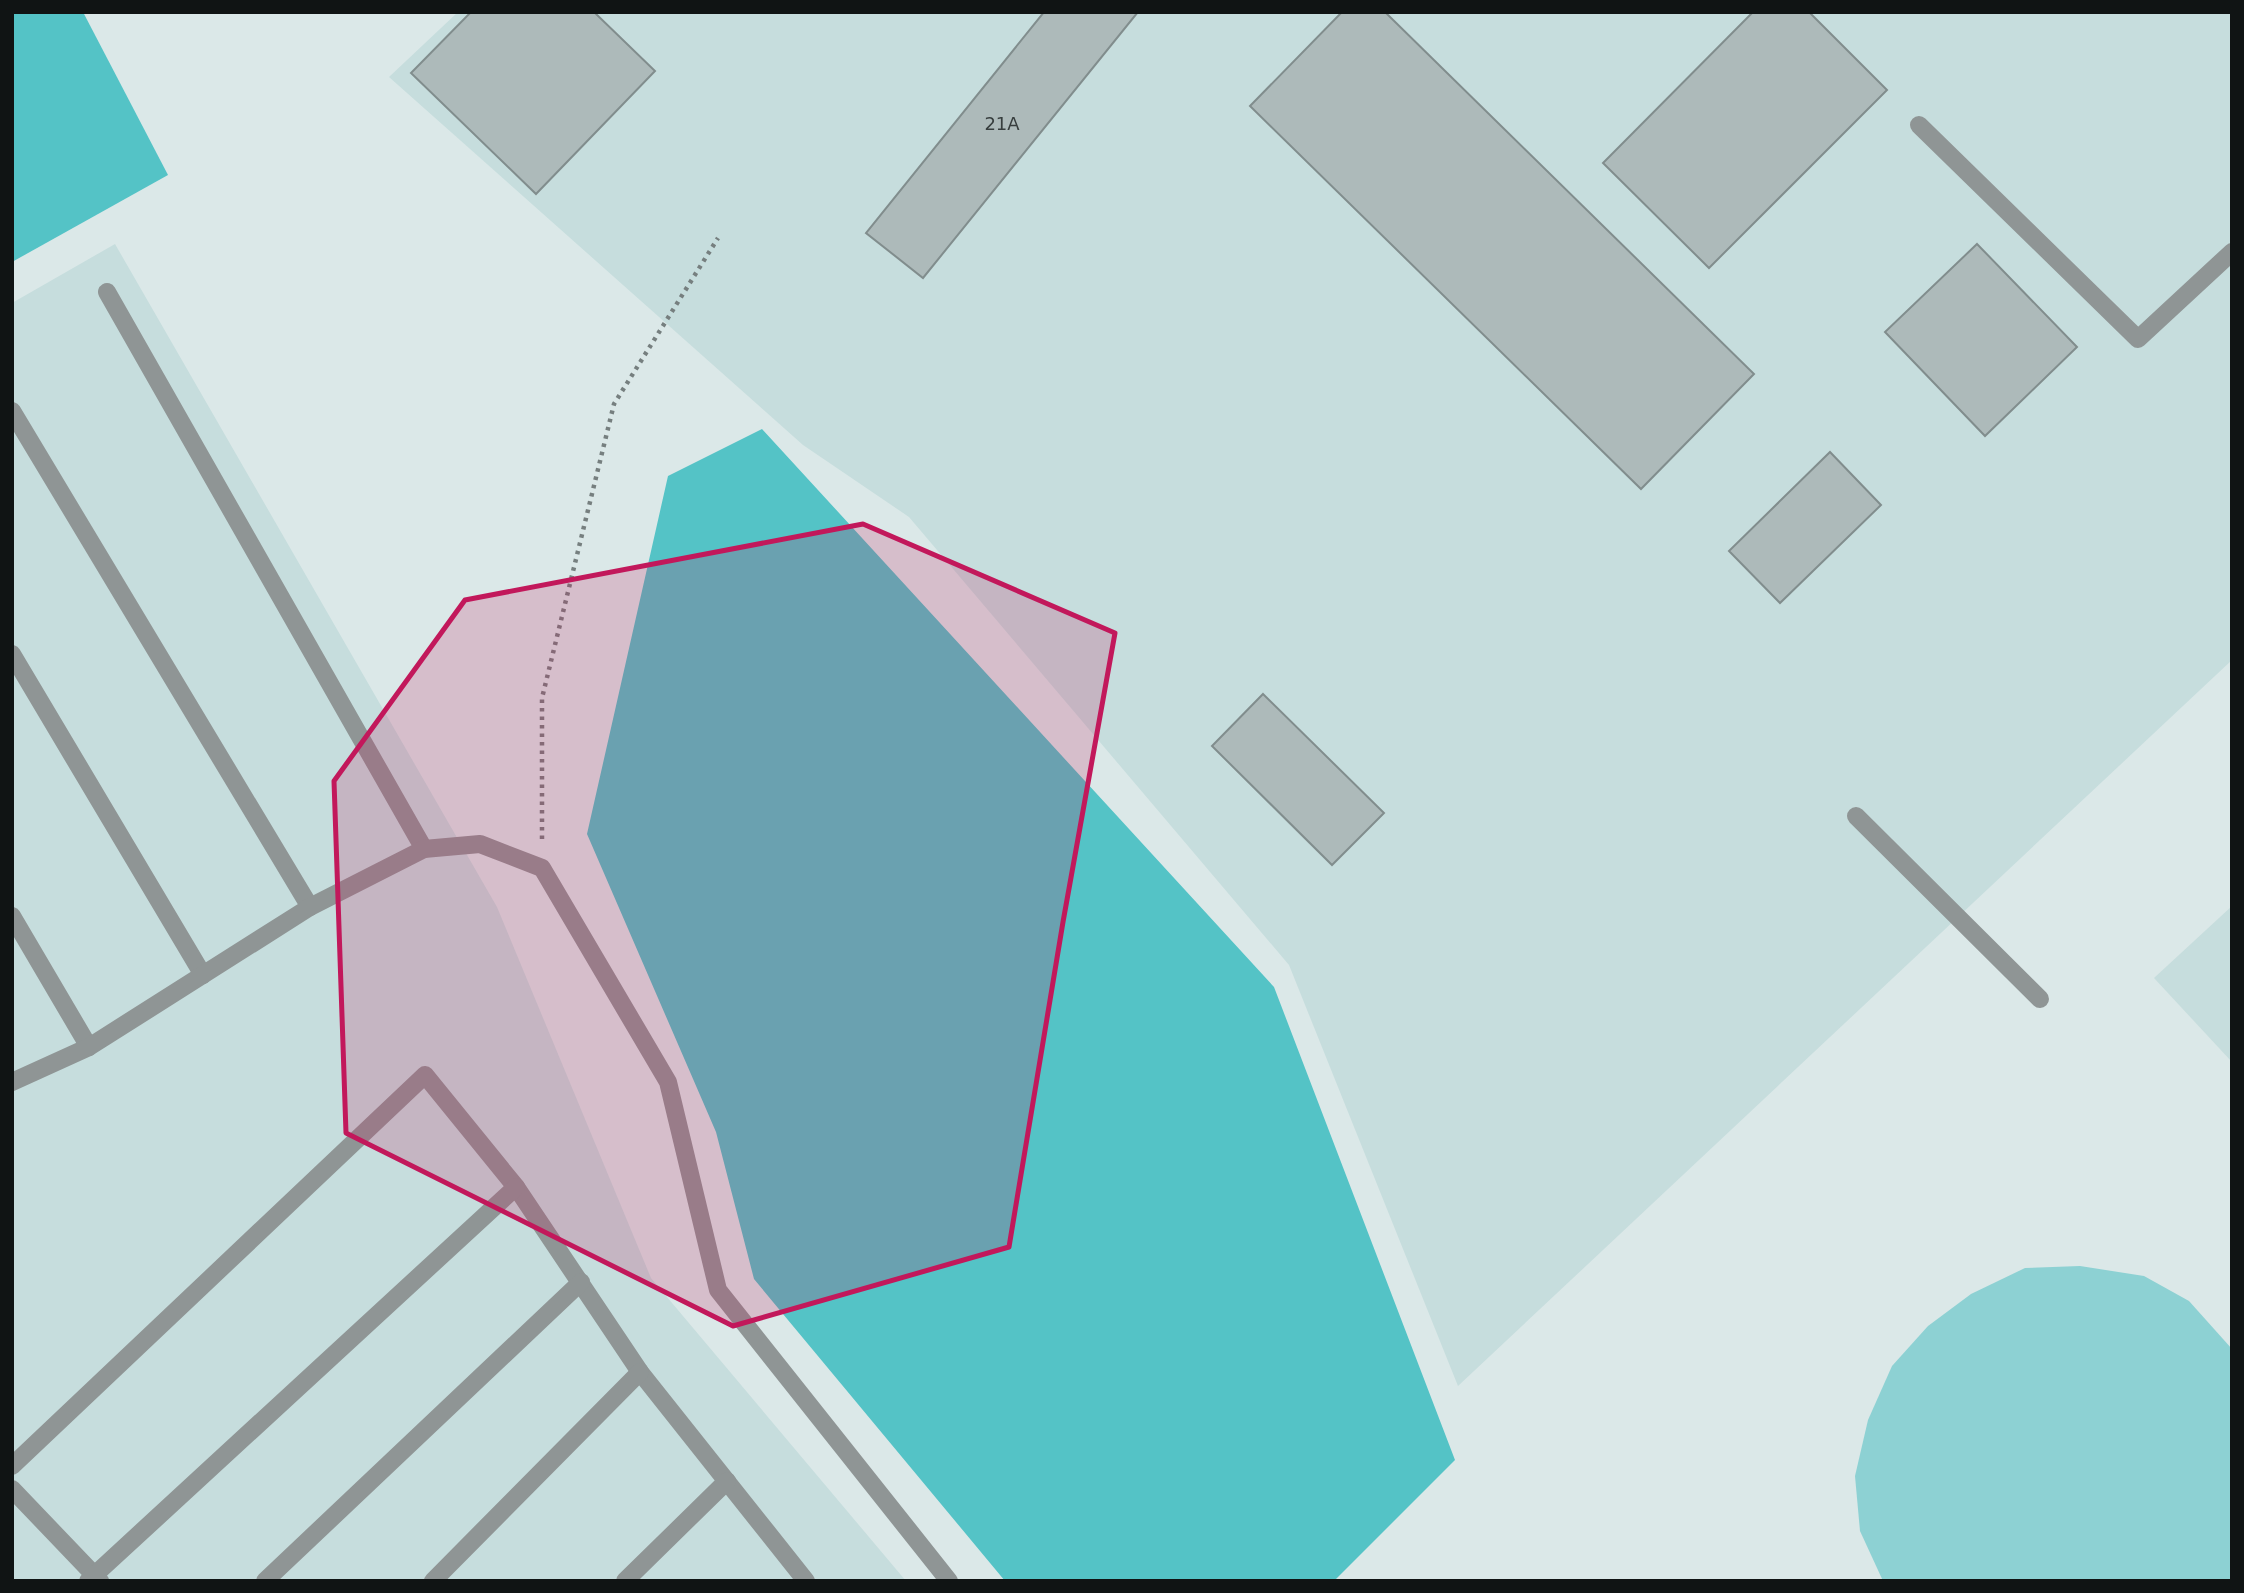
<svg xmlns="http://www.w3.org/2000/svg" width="2244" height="1593" font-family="'DejaVu Sans',sans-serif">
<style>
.built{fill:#c6dddd}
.green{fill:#8dd1d3}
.forest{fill:#54c3c6}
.building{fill:#adbaba;stroke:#818d8d;stroke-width:2}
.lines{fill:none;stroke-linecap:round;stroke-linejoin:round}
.path{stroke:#767f7f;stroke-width:4.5;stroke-dasharray:3.5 5;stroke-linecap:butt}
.minor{stroke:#8f9595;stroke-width:18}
.marked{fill:#c2185b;fill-opacity:0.2;stroke:#c2185b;stroke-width:5;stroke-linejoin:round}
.labels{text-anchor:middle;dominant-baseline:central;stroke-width:6;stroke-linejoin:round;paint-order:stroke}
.number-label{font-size:18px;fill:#373e3e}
</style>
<rect width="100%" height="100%" fill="#dbe8e8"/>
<g class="built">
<path d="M458,12H2231L2232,660L1458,1386L1289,965L909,517L803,445L389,77Z"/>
<path d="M115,244L497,907L651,1278L906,1581H12V303Z"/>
<path d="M2232,906V1062L2154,978Z"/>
</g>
<path class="green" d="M2080,1266L2144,1276L2189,1301L2232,1349V1581H1883L1860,1531L1855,1476L1868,1420L1892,1366L1928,1326L1971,1294L2025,1268Z"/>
<g class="forest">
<path d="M12,12H83L168,175L12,262Z"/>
<path d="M762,429L1274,987L1455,1460L1334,1581H1005L754,1279L716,1132L587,834L668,476Z"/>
</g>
<g class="building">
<path d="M471,12H594L655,71L536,194L411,73Z"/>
<path d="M1044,12H1138L923,278L866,233Z"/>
<path d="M1342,12H1385L1754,374L1641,489L1250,106Z"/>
<path d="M1753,12H1809L1887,90L1709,268L1603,163Z"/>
<path d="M1977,244L2077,347L1985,436L1885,332Z"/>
<path d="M1830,452L1881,505L1780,603L1729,551Z"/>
<path d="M1263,694L1384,813L1332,865L1212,746Z"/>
</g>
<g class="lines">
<path class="path" d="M542,839V698L614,404L718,238"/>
<g class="minor">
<path d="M1919,125L2138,339L2232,252"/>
<path d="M107,292L424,849"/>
<path d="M12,411L310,907"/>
<path d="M12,654L203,975"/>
<path d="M1856,816L2040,999"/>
<path d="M12,916L89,1047"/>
<path d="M12,1082L89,1047L310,907L424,849L480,844L542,868L668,1082L718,1290L949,1581"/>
<path d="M12,1466L425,1075L516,1187L640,1372L806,1581"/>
<path d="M12,1489L100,1581"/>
<path d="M88,1581L516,1187"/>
<path d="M265,1581L581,1282"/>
<path d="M433,1581L640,1372"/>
<path d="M625,1581L727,1481"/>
</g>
</g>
<path class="marked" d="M863,524L1115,633L1063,922L1009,1247L733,1326L346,1133L334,781L465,600Z"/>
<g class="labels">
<g class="number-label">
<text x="1002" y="123">21А</text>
</g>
</g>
<rect width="2244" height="1593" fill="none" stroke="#101414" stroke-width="28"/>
</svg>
